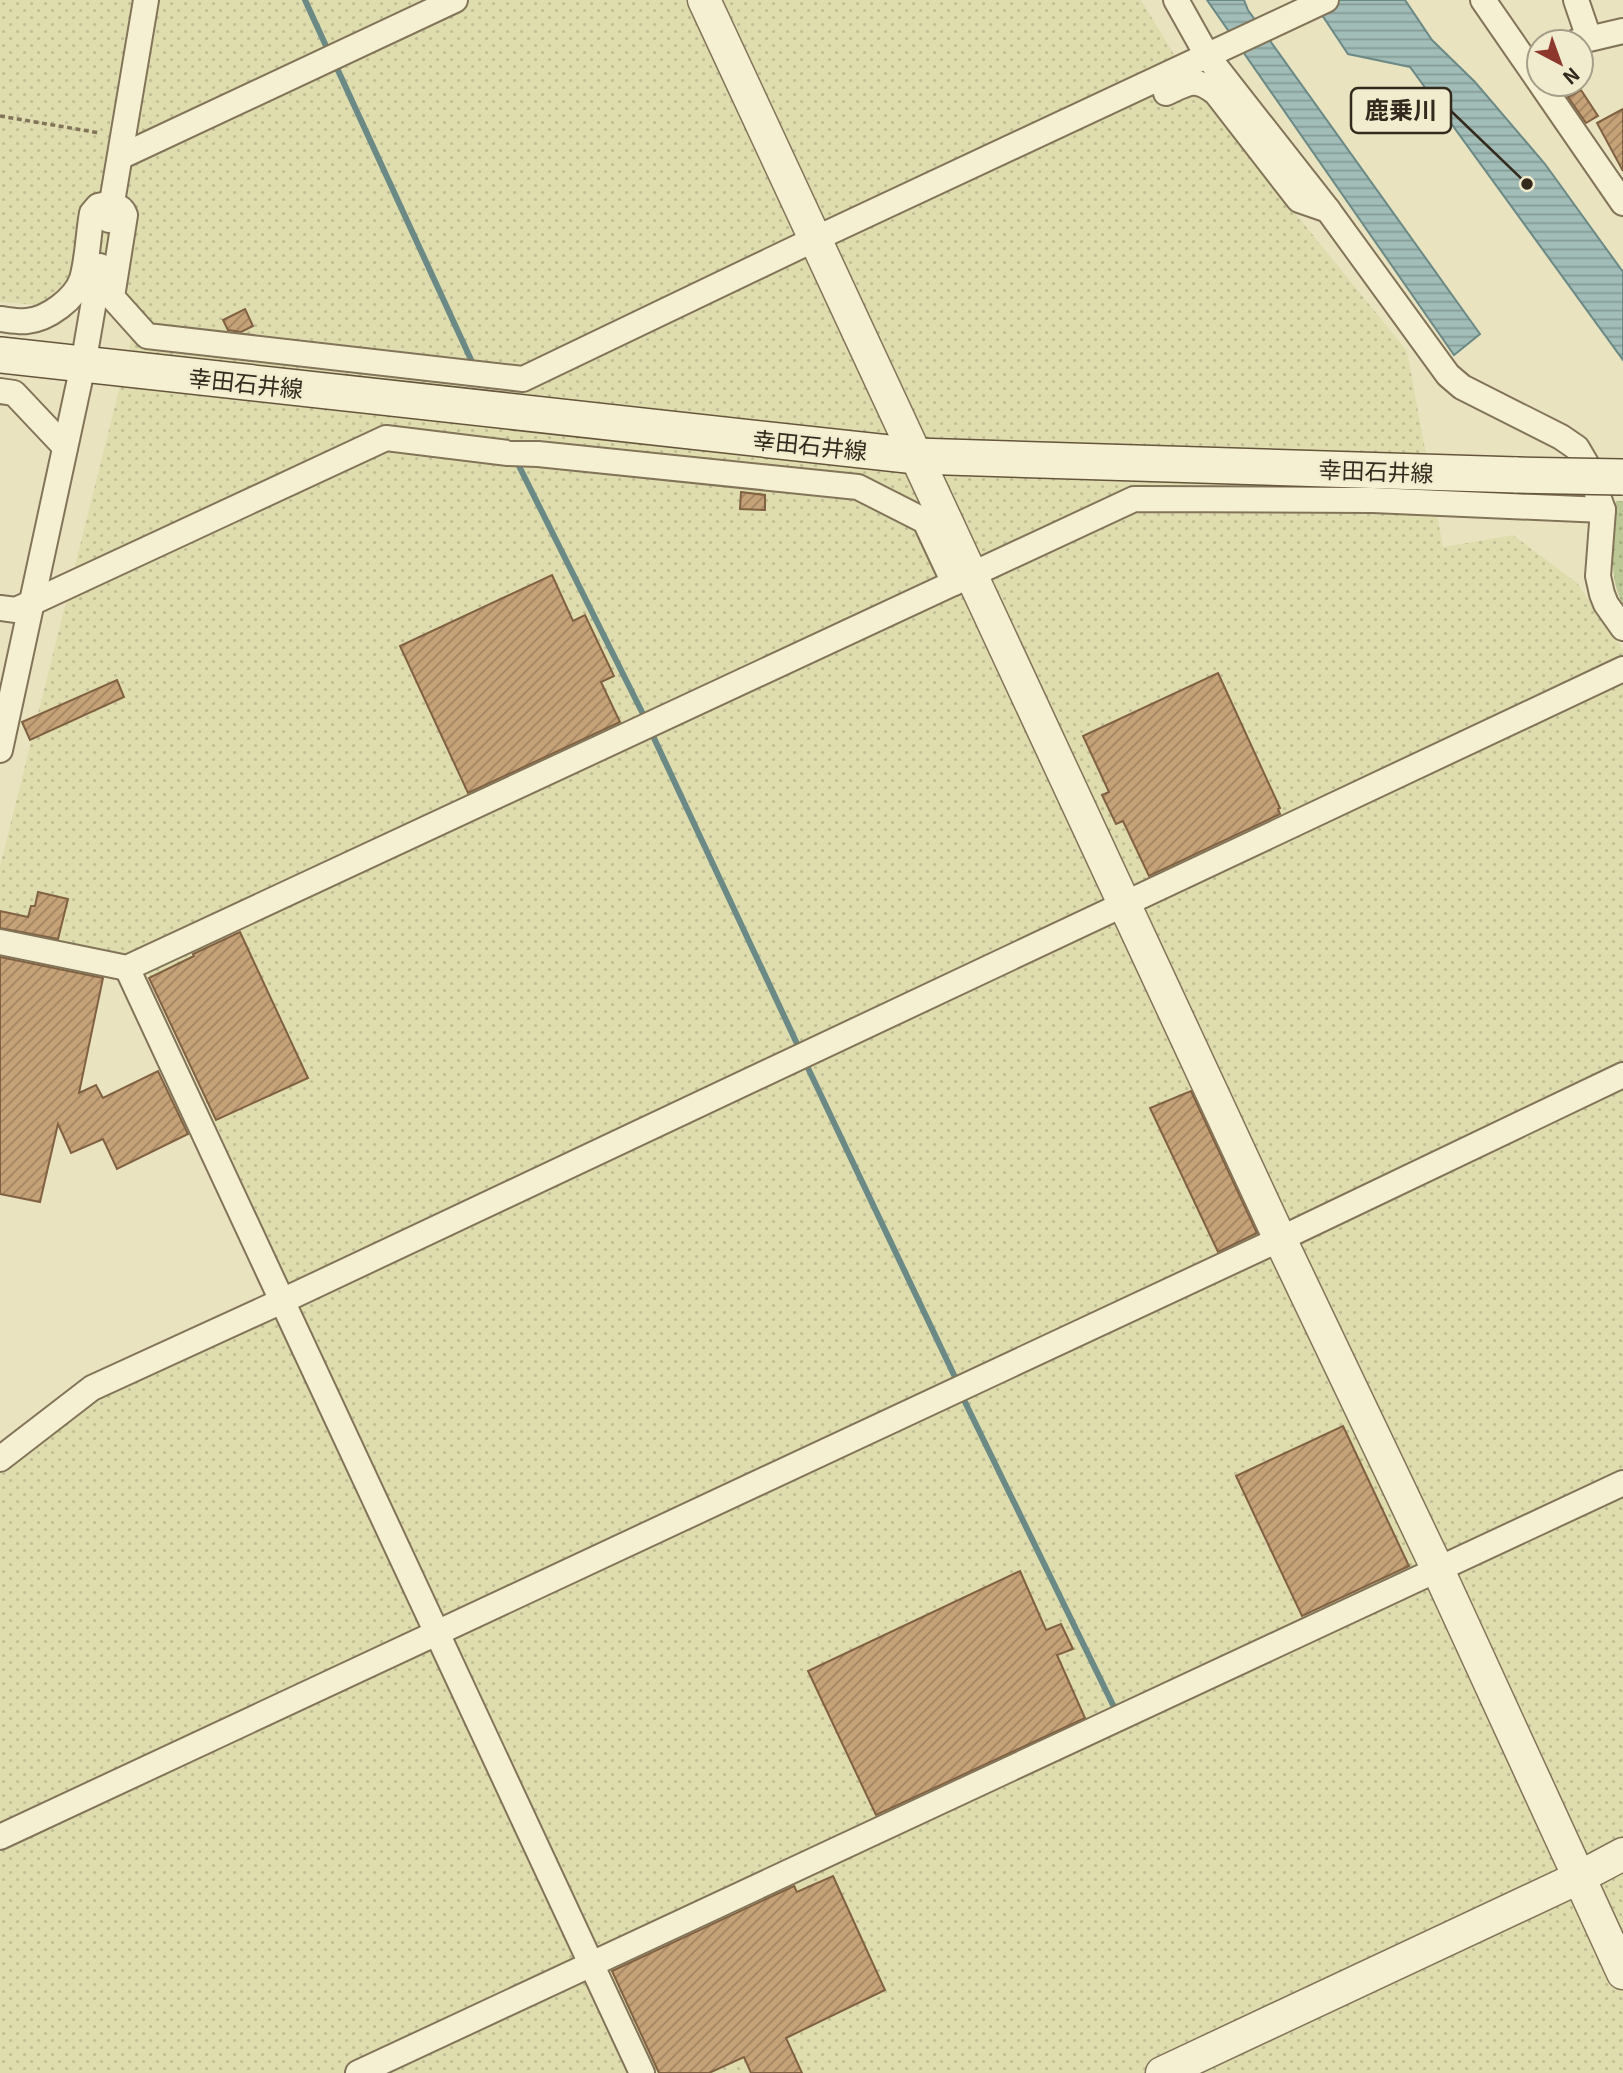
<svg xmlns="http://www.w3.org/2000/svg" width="1623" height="2073" font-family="Georgia,'Noto Sans JP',serif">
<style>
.farmland{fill:url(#farmland-dots)}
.grass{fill:url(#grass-dots)}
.water{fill:url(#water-rules);stroke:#6b8a86;stroke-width:2}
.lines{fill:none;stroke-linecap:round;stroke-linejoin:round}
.stream{stroke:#6b8a86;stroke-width:6}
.building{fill:url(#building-hatch);stroke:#806141;stroke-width:2}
.minor-casing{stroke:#827459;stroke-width:28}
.tertiary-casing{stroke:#827459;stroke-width:35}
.secondary-casing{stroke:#64553c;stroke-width:38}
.path{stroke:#827459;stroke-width:3.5;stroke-dasharray:5 3.5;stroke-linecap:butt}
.minor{stroke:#f6f0d2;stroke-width:24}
.tertiary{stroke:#f6f0d2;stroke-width:32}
.secondary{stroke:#f6f0d2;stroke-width:35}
.secondary-bridge-casing{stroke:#64553c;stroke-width:38;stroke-linecap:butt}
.secondary-bridge{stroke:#f6f0d2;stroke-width:35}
.labels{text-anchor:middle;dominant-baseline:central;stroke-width:5;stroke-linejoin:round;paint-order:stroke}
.street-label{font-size:23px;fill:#332a1d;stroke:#f2eccf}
.leader{fill:none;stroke:#332a1d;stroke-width:2.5}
.callout-dot{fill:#332a1d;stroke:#f2eccf;stroke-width:2.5}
.callout{fill:#f2eccf;stroke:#332a1d;stroke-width:2.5}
.callout-label{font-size:24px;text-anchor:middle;font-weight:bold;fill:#332a1d}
</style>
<defs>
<pattern id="farmland-dots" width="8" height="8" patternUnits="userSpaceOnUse" patternTransform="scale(1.75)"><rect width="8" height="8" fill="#dfddae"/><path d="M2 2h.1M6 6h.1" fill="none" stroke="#c0be95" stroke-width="1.8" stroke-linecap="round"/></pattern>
<pattern id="grass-dots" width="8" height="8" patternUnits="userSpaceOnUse" patternTransform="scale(1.75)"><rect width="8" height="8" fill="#bbc795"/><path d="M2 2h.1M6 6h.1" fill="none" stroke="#a1ab80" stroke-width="1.8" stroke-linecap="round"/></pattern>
<pattern id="water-rules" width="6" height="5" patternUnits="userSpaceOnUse" patternTransform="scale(1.75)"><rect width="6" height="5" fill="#a2bdb8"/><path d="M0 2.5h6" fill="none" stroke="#859a95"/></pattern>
<pattern id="building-hatch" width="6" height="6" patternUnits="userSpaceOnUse" patternTransform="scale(1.75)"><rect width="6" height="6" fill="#c6a278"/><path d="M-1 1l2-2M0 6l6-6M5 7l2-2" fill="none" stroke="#a18462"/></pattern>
</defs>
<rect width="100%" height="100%" fill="#eae3c0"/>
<path class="farmland" d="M0,0H1141L1196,91L1407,351L1443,547L1513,535L1577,583L1623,650V2073H0V1471L97,1397L296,1303L142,959L0,930V866L138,313L0,302Z"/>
<path class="grass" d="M1616,501H1623V604C1606,575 1615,533 1616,501Z"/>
<g class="water">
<path d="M1207,0H1244L1248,10L1480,334L1454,355Z"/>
<path d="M1312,0H1405L1432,40L1475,82L1545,164L1623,272V360L1410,67L1348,54Z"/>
</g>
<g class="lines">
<g class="stream">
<path d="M305,0L326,46"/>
<path d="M336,66L473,364"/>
<path d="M516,460L642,712"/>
<path d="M653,736L799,1048"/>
<path d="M807,1066L954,1375"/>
<path d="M965,1402L1114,1707"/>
</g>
</g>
<g class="building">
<path d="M1581,90L1598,116L1586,123L1568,97Z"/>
<path d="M1623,109V171L1597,123Z"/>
<path d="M245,309L253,326L241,332L228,330L223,320Z"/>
<path d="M741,492L765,495V510L740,509Z"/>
<path d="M552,575L573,621L585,615L614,676L601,682L620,722L468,793L400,646Z"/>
<path d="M1218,673L1280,808L1278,809L1280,814L1149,876L1123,821L1116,824L1102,795L1109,792L1083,736Z"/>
<path d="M117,680L124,697L30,740L22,722Z"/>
<path d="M38,892L68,899L58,939L0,928V911L28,917L31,906H35Z"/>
<path d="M240,932L308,1078L216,1120L149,978L194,956L193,954Z"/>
<path d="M0,957L103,978L79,1093L96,1085L103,1098L158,1071L188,1134L117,1169L103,1139L71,1153L58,1124L40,1202L0,1194Z"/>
<path d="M1191,1091L1257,1233L1218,1252L1150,1108Z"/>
<path d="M1343,1426L1409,1566L1302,1616L1236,1476Z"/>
<path d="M1020,1571L1046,1630L1061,1624L1073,1649L1057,1655L1085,1718L876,1815L808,1671Z"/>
<path d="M833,1876L885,1990L786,2038L802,2073H751L744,2057L709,2073H659L612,1971L794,1886L797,1892Z"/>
</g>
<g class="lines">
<g class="minor-casing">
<g id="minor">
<path d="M1176,0L1208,57L1328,210L1448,375L1462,387L1561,437L1577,448L1587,465L1603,510L1598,576L1602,594L1606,604L1623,628"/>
<path d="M1483,0L1539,81"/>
<path d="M1576,0L1589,38"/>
<path d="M1576,42L1623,31"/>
<path d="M1541,84L1623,203"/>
<path d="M1166,93C1188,83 1195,76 1216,93L1299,200L1328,210"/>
<path d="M120,157L455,0"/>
<path d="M109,220L146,0"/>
<path d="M0,319C9,320 19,322 27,321C48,319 75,299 82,279C88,258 88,235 92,213L98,206C108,203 121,204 125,215L112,297L147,336L523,379L815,239L1326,0"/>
<path d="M0,391L14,393L65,447"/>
<path d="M0,608L16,610L386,438L508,453L538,454L858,487L925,521L954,583"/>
<path d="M0,750L83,365L100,266"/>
<path d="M0,942L127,968L1134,499L1373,500L1603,510"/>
<path d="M127,968L642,2073"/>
<path d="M0,1459L92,1388L282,1301L1623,669"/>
<path d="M0,1837L1280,1239L1623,1075"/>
<path d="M358,2073L1623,1483"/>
</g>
</g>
<g class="tertiary-casing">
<g id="tertiary">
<path d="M704,0L1280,1239L1438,1570L1623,1973"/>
<path d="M1162,2073L1578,1878L1623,1854"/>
</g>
</g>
<g class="secondary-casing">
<path id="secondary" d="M0,355L916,456L1517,475"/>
</g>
<path class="path" d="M0,116L100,133"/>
<use href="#minor" class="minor"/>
<use href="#tertiary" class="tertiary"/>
<use href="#secondary" class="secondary"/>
<g class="secondary-bridge-casing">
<path id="secondary-bridge" d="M1517,475L1623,477"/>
</g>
<use href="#secondary-bridge" class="secondary-bridge"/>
</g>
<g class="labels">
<g class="street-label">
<text transform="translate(246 382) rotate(6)">幸田石井線</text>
<text transform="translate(810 444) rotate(6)">幸田石井線</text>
<text transform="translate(1376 470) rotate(2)">幸田石井線</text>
</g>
</g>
<path class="leader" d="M1527 184L1451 111"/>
<circle class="callout-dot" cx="1527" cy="184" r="7"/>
<rect class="callout" x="1351" y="88" width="100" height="45" rx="7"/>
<g class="callout-label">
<text x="1401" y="119">鹿乗川</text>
</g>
<g transform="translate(1560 63) rotate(139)"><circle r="33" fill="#f2eccf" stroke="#a69e88" stroke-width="2"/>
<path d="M0-5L12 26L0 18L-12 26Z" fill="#8d382d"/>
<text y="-10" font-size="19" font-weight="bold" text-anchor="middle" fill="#332a1d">N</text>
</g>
</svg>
